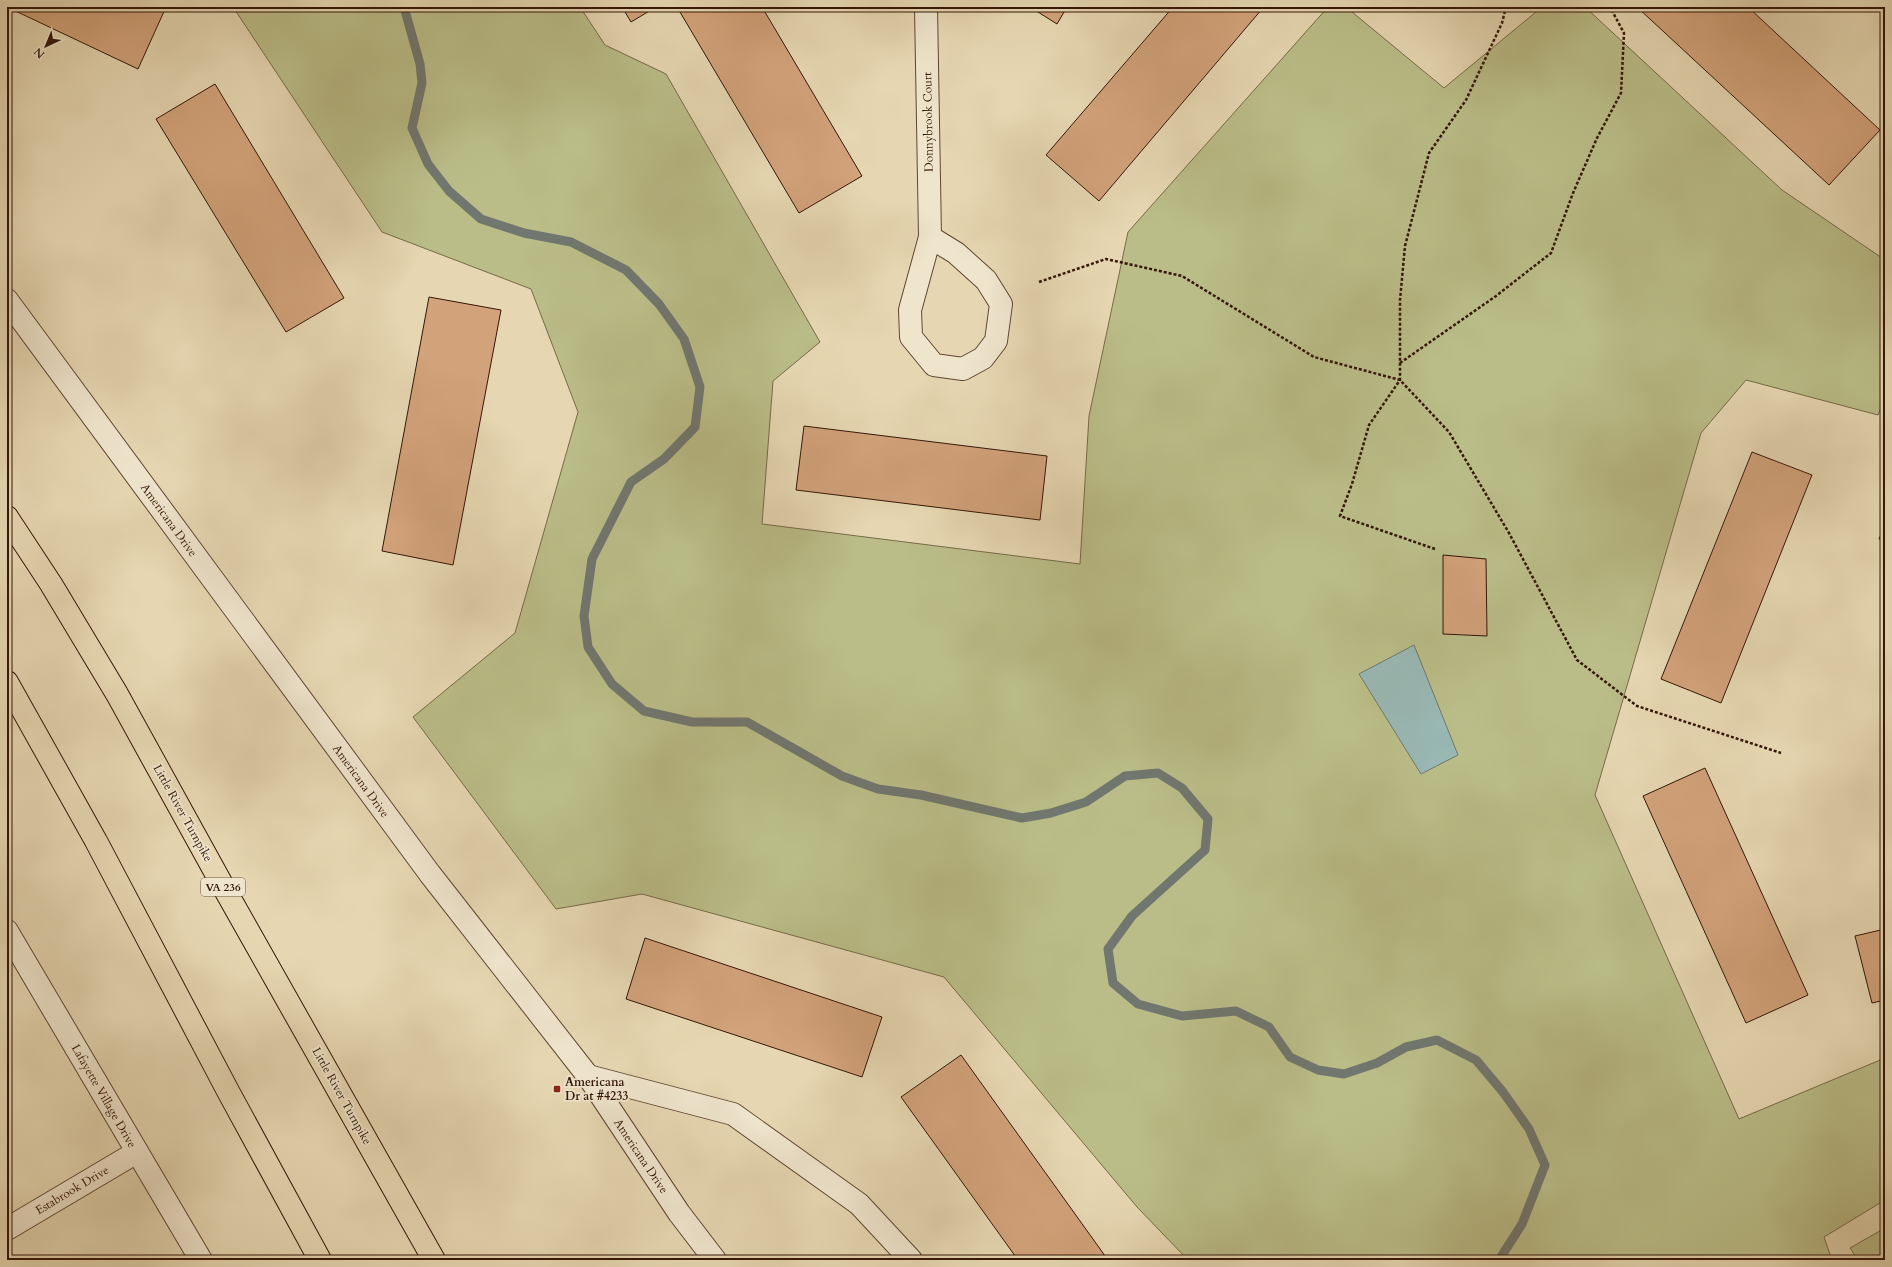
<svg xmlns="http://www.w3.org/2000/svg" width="1892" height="1267" font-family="Cardo,serif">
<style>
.green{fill:#babd88;stroke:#776a48}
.water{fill:#99b8b4;stroke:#71776f}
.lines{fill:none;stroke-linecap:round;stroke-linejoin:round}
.stream{stroke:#71776f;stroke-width:9}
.building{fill:#d2a27a;stroke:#341608}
.minor-casing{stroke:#604632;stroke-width:24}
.major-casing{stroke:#341608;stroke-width:24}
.path{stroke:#341608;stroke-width:2.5;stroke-dasharray:3 2;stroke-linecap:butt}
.minor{stroke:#efe5cd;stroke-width:22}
.major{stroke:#e6d7b2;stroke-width:22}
.poi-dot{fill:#8f2418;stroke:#efe5cd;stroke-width:1.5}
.labels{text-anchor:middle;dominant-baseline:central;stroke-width:3.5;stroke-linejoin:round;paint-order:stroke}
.shield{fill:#efe5cd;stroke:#6c5443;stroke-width:1}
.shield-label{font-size:11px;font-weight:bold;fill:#341608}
.street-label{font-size:12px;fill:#341608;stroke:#efe5cd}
.poi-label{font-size:12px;font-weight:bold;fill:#341608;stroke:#efe5cd;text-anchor:start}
</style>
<rect width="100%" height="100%" fill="#e6d7b2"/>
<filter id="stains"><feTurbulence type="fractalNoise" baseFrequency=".005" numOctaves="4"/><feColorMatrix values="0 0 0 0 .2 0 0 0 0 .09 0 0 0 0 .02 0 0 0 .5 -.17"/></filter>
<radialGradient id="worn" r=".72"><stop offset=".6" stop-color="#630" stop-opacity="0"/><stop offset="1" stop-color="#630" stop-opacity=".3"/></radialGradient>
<g class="green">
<path d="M233,7H580L605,45L666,74L820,342L773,381L762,524L1080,564L1089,416L1128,232L1328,7H1346L1444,88L1542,7H1585L1782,190L1885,260V399L1878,415L1746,380L1701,433L1595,795L1739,1119L1885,1058V1200L1824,1237L1832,1260H1188L1137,1207L944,977L642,894L556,909L413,717L515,633L578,412L531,289L382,232Z"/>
<path d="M1885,1228V1260H1858L1850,1248Z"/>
</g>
<path class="water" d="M1414,645L1458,755L1421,774L1359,674Z"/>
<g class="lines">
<path class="stream" d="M404,7L420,64L422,83L412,128L428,164L449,191L481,219L524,233L571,242L626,270L659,304L684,339L700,387L695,427L664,459L631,482L592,559L584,616L588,647L612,684L644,711L692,722H747L842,776L878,789L921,795L1022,818L1051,813L1086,802L1125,776L1158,773L1182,788L1208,819L1205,850L1132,916L1108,949L1113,983L1138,1004L1182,1016L1236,1011L1269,1027L1290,1057L1318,1070L1344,1074L1377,1063L1406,1047L1437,1040L1476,1060L1503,1092L1529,1129L1545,1165L1522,1224L1499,1260"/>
</g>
<g class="building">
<path d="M7,7H166L138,69Z"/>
<path d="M622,7H656L631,22Z"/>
<path d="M677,7H762L862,176L799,213Z"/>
<path d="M1030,7H1067L1057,24Z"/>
<path d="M1173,7H1259L1262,9L1099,201L1046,155Z"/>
<path d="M1637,7H1748L1880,130L1829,185Z"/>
<path d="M215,84L344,298L286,332L156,119Z"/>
<path d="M429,297L501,310L453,565L382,551Z"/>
<path d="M804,426L1047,456L1040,520L796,490Z"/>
<path d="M1752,452L1812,475L1721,703L1661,679Z"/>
<path d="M1885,525V541L1879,539Z"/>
<path d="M1443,555L1486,559L1487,636L1443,634Z"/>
<path d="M1705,768L1808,995L1746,1023L1643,796Z"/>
<path d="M1885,929V1000L1872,1003L1855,936Z"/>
<path d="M645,938L882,1017L862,1077L626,999Z"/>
<path d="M961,1055L1108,1260H1018L901,1097Z"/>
</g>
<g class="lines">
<g class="minor-casing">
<g id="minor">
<path d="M926,7L930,237L910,310L911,337L934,365L963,369L983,358L996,341L1001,304L986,280L956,253L930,237"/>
<path d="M7,300L430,874L588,1076L679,1213L715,1260"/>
<path d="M7,931L201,1260"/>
<path d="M588,1076L733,1114L859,1204L911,1260"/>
<path d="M7,1229L137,1152"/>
</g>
</g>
<g class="major-casing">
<g id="major">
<path d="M7,517L51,584L117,694L224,888L434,1260"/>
<path d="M7,682L96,841L229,1093L320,1260"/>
</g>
</g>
<g class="path">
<path d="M1039,282L1106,259L1182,276L1314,357L1400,380L1449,432L1509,533L1577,660L1637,706L1781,753"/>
<path d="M1400,363L1496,296L1551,253L1573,193L1597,138L1621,93L1624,33L1610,7"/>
<path d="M1435,549L1340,516L1352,484L1369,425L1400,380V300L1405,246L1429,153L1466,100L1502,23L1506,7"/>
</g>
<use href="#minor" class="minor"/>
<use href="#major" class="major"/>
</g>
<rect class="poi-dot" x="553" y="1085" width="8" height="8" rx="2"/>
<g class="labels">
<rect class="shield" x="201" y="878" width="44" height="18" rx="3"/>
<g class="shield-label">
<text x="223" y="887">VA 236</text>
</g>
<g class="street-label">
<text transform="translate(928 122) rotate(-91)">Donnybrook Court</text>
<text transform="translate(169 520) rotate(54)">Americana Drive</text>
<text transform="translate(361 781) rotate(54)">Americana Drive</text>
<text transform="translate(183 813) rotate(61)">Little River Turnpike</text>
<text transform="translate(104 1096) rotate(60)">Lafayette Village Drive</text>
<text transform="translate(342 1096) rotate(61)">Little River Turnpike</text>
<text transform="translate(641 1156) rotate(56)">Americana Drive</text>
<text transform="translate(72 1190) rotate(-31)">Estabrook Drive</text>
</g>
<g class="poi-label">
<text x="565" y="1082">Americana<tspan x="565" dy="14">Dr at #4233</tspan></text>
</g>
</g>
<rect width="1892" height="1267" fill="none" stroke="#e6d7b2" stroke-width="24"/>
<rect x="8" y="8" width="1876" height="1251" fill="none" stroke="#341608" stroke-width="2"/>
<rect x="12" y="12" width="1868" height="1243" fill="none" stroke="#341608"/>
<g transform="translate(46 46) rotate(224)" stroke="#efe5cd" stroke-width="3" paint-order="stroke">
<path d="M0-3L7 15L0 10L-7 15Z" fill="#341608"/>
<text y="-6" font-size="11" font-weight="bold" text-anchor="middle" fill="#341608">N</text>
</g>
<rect width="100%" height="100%" filter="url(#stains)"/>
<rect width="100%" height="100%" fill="url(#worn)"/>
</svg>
